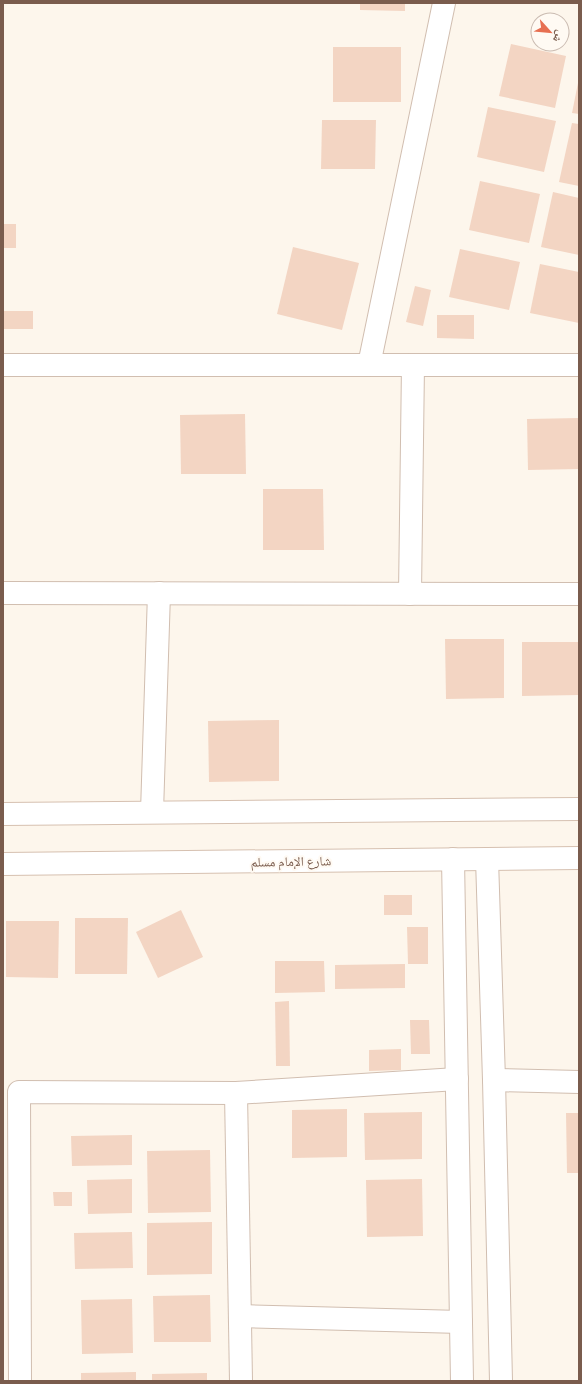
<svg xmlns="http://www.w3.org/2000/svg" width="582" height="1384" font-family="'Exo 2','Noto Naskh Arabic',sans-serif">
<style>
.building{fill:#f3d5c3}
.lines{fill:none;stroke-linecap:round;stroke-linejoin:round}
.street-casing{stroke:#d1beb0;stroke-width:24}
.secondary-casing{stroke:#d6c0b0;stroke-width:24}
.street{stroke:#fff;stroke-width:22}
.secondary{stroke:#fff;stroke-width:22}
.labels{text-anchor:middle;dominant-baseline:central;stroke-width:4;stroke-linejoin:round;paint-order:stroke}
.street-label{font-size:13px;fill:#7a5c4d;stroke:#fffaf3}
</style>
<rect width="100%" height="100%" fill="#fdf6ec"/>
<g class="building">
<path d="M360,3H405V11L360,10Z"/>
<path d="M511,44L566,56L555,108L499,96Z"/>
<rect x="333" y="47" width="68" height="55"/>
<path d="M578,83H579V114L572,113Z"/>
<path d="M488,107L556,121L544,172L477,157Z"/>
<path d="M322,120H376L375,169H321Z"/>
<path d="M572,123L579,124V186L559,182Z"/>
<path d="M480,181L540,194L529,243L469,230Z"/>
<path d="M553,192L579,198V255L541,247Z"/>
<rect x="3" y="224" width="13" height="24"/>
<path d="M293,247L359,263L342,330L277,314Z"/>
<path d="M460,249L520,262L509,310L449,297Z"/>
<path d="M540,264L579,272V323L530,313Z"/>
<path d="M415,286L431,290L423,326L406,322Z"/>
<rect x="3" y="311" width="30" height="18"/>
<path d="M437,315H474V339L437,338Z"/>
<path d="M245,414L246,474H181L180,415Z"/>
<path d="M579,418V469L528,470L527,419Z"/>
<path d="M263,489H323L324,550H263Z"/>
<path d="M445,639H504V698L446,699Z"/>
<path d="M522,642H579V695L522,696Z"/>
<path d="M279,720V781L209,782L208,721Z"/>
<rect x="384" y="895" width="28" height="20"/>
<path d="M181,910L203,957L158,978L136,932Z"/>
<path d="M75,918H128L127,974H75Z"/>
<path d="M6,921H59L58,978L6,977Z"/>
<path d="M407,927H428V964H408Z"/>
<path d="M275,961H324L325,992L275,993Z"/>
<path d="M405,964V988L335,989V965Z"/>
<path d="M289,1001L290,1066H276L275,1002Z"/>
<path d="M410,1020H429L430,1054H411Z"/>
<path d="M401,1049V1070L369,1071V1050Z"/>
<path d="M347,1109V1157L292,1158V1110Z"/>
<path d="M422,1112V1159L365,1160L364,1113Z"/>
<path d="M566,1113H579V1173H567Z"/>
<path d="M132,1135V1165L72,1166L71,1136Z"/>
<path d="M210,1150L211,1212L148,1213L147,1151Z"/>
<path d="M132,1179V1213L88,1214L87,1180Z"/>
<path d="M422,1179L423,1236L367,1237L366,1180Z"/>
<path d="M53,1192H72V1206H54Z"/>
<path d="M212,1222V1274L147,1275V1223Z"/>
<path d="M132,1232L133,1268L75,1269L74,1233Z"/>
<path d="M210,1295L211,1342H154L153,1296Z"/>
<path d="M132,1299L133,1353L82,1354L81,1300Z"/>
<path d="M136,1372V1381H81V1373Z"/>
<path d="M207,1373V1381H152V1374Z"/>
</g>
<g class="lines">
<g class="street-casing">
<g id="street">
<path d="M3,365H579"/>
<path d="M369,365L444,3"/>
<path d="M3,593L579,594"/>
<path d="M410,594L413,365"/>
<path d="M152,812L159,593"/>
<path d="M453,859L462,1381"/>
<path d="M487,859L494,1080L501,1381"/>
<path d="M494,1080L579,1082"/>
<path d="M236,1093L241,1381"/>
<path d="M240,1316L461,1322"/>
<path d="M20,1381L19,1092L236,1093L457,1079"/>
</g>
</g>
<g class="secondary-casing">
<g id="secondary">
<path d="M3,814L579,809"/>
<path d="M3,864L579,858"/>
</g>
</g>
<use href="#street" class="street"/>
<use href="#secondary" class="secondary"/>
</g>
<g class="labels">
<g class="street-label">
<text transform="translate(291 861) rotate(-1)">شارع الإمام مسلم</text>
</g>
</g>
<rect width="582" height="1384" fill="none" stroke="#7a5c4d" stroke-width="8"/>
<g transform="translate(550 32) rotate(117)"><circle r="19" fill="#fffaf3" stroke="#cabbb1"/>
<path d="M0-3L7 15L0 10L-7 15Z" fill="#e76f51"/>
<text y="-6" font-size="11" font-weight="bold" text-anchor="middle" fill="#7a5c4d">ش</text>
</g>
</svg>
